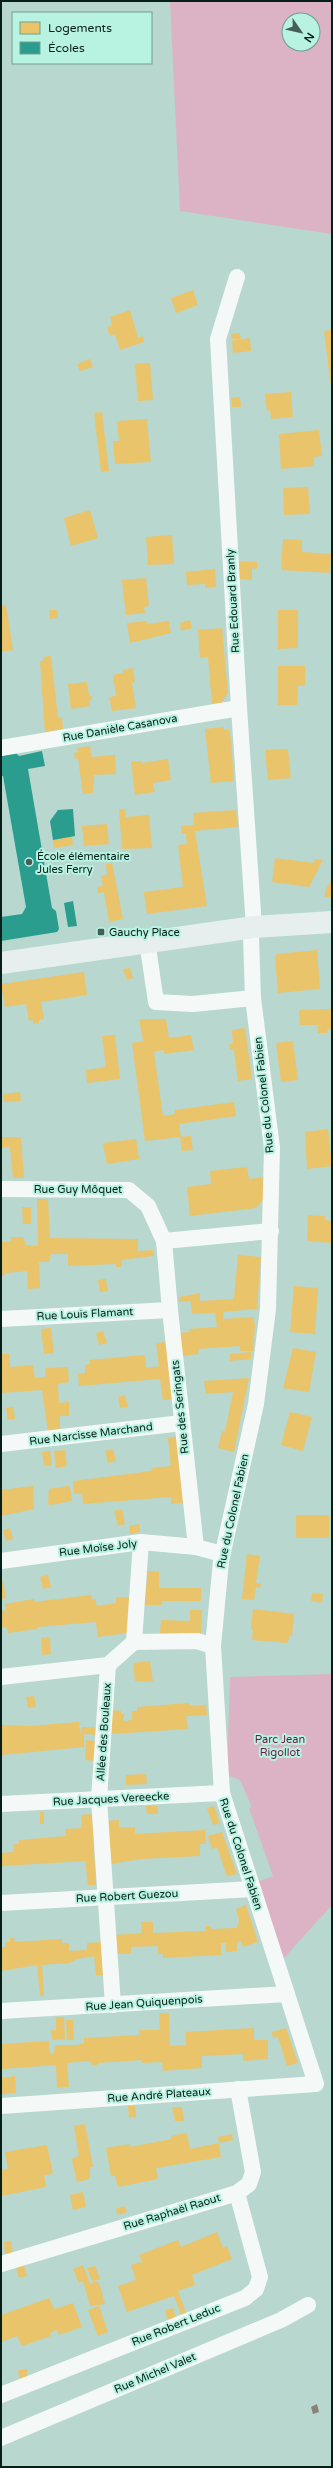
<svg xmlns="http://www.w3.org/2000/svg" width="333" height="2468" font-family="'Varela Round',sans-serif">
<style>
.green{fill:#dcb3c4;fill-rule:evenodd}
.homes{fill:#e9c46a}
.schools{fill:#2a9d8f}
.industry{fill:#8a817c}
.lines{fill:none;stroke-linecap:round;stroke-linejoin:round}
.minor{stroke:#f4f9f8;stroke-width:16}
.secondary{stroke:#e7eeee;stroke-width:22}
.poi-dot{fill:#455f58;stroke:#b8f2e1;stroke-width:1.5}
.labels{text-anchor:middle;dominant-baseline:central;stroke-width:4;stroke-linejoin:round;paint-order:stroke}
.street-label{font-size:11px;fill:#071f19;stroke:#b8f2e1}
.poi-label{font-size:11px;fill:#071f19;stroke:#b8f2e1;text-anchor:start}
.park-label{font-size:11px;fill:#711744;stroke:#b8f2e1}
</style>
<rect width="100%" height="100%" fill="#b8d7ce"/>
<g class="green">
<path d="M170,1H332V234L180,211ZM289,20H313V44H289Z"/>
<path d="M332,1674V1905L283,1959L257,1882L273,1876L249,1808L252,1807L240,1780L227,1775L230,1677Z"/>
</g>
<g class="homes">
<path d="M193,290L198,305L176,313L171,298Z"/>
<path d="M130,310L138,338L143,336L144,342L120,350L115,334L110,336L107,327L112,325L110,317Z"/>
<path d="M332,330V387H331L324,331Z"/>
<path d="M240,333L241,339H232L231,334Z"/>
<path d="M250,338L251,351L233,353L232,341Z"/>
<path d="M90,359L93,367L80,371L77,364Z"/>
<path d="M150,363L153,400L138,401L135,364Z"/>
<path d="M291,392L293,417L271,419L270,410L267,411L265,394Z"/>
<path d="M240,397L241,407H232L231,398Z"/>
<path d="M102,412L109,471L101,472L94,413Z"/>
<path d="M147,419L151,462L115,464L113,441H119L117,421Z"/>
<path d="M319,430L322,456L314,457V466L281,469L279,434Z"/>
<path d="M308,487L310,514L284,515L283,488Z"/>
<path d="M90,510L98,538L71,546L64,518Z"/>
<path d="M172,535L174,564L148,565L146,537Z"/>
<path d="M283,539L302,540V552L331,554L330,573L281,570Z"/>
<path d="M237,561L257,562V569L252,568V580L238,579Z"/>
<path d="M215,569L216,587L205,588V584L187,585L186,572Z"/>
<path d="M146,578L149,606L144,607L145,613L126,615L122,580Z"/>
<path d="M6,605L13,650L1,652V606Z"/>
<path d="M49,610H57L58,618L50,619Z"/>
<path d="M278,610H298V648L278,649Z"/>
<path d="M190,620L192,628L181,631L180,623Z"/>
<path d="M147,621V624L169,621L171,633L130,643L127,623Z"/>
<path d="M222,628L228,693L221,703L212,704L208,657L200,658L198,630Z"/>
<path d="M51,656L58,718L62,717L63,729L45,732L40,661H43V657Z"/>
<path d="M278,666H305V686H298L297,705H278Z"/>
<path d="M133,668L135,682L132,683L136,708L112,711L109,697L116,696L113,675L123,673V670Z"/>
<path d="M87,682L89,696H92V700H89L90,706L71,709L68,684Z"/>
<path d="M224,727V730L229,729L231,740L234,781L211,783L205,729Z"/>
<path d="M90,746L92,757L115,755L116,774L94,775L93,793L83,794L78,758L75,759L74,753L78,752L77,748Z"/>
<path d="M288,749L291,778L268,780L265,750Z"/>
<path d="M168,759L171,780L153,783L155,792L135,795L131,762L142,761V763Z"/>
<path d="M119,809H125L126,817L149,815L152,848L122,849Z"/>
<path d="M236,810L238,827L195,831L207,906L147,914L144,892L183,887L178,845L187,844L186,834H182L181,826L194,825L193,813Z"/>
<path d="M107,824L109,844L84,846L82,826Z"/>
<path d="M72,836L73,845L54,848L53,840Z"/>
<path d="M275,858L314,863L315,859L323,860L309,887L272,882Z"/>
<path d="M112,863L123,919L109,922L104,892L98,893L97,887L103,886L101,876L107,875L106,864Z"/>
<path d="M332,879V897H325V891Z"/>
<path d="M317,950L320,989L278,993L275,957L277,954Z"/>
<path d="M130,968L133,978L127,980L123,969Z"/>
<path d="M84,972L87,995L41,1002L44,1019L39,1020V1023L33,1024V1020L29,1021L26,1004L5,1007L1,984Z"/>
<path d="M332,1009V1029H328L327,1033H318V1025H300L299,1010Z"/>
<path d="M139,1019H166L169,1038L191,1035L194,1050L164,1054V1050L154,1052L163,1116L175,1114V1110L234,1102L236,1116L179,1124L181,1137L145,1141L132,1043L143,1041Z"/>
<path d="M245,1028L252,1079L238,1081L234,1050H230L229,1044H233L232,1030Z"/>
<path d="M115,1035L120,1079L87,1083L86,1070L106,1067L102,1036Z"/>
<path d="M293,1041L298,1080L281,1082L276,1043Z"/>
<path d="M20,1092L21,1101L4,1102L3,1094Z"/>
<path d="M328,1129L332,1166L307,1169L305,1132Z"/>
<path d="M191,1136L193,1150L182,1151L180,1137Z"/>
<path d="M1,1137H21L24,1178H13L10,1147L2,1148Z"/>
<path d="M136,1139L139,1159L107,1164L103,1143Z"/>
<path d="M247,1167L249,1179L266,1177L264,1199L256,1208L190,1216L187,1187L211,1184L210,1171Z"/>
<path d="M37,1199H48L50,1238L138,1239V1251L153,1250L154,1256L122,1260V1267H116V1264L68,1266V1254H51L49,1262H39L40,1288L28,1289L27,1271L5,1273L4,1276H1V1242H11V1237H23L26,1245L38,1246Z"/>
<path d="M22,1207H31V1224H23Z"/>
<path d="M308,1215L325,1216V1220L332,1221V1243L307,1241Z"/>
<path d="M238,1255L261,1257L257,1309L223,1312L224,1327V1319L253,1317L255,1325L253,1351H240V1346L198,1349L199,1354L183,1356L180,1333L189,1332V1329L217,1327L215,1313L192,1314L191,1301L179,1302V1297L200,1293V1301L234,1299Z"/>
<path d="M106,1279L108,1291L100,1292L98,1280Z"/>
<path d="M294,1286L318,1288L315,1334L290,1332Z"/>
<path d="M51,1328L54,1353L44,1354L41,1329Z"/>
<path d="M103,1331L107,1343L99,1345L96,1333Z"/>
<path d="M167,1342L174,1399L163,1400L160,1379L79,1386L78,1374L85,1373V1365L90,1364V1360L145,1355L146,1368L159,1366L156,1343Z"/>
<path d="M293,1348L316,1352L309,1392L283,1388Z"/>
<path d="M251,1352V1359L230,1361V1354Z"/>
<path d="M1,1354H9L10,1367L33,1365L35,1378L45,1377L46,1368L68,1367L69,1382L58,1384L59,1403L69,1402V1416H60V1429L48,1431L42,1390L1,1393Z"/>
<path d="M249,1378L234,1452L218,1448L222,1431L225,1432L233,1392L206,1394L204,1381Z"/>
<path d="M125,1395L128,1407L120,1408L118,1397Z"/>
<path d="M13,1407L15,1419L8,1420L6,1408Z"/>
<path d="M290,1412L312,1417L303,1451L281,1445Z"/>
<path d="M178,1436L187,1502L171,1504V1497L83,1504L82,1493L74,1494L73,1481L152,1471L151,1468L171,1466L168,1438Z"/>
<path d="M113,1449L116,1461L108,1463L105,1451Z"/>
<path d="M65,1450L67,1466L56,1468L54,1451Z"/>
<path d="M50,1451L52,1465L44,1466L42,1452Z"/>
<path d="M33,1486L34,1509L1,1516V1490Z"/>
<path d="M67,1486L70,1487L72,1501L50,1505L48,1503L49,1489Z"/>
<path d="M122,1509L125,1524L118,1526L114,1511Z"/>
<rect x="296" y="1515" width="33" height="23"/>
<path d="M139,1524L140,1532L130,1534L129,1526Z"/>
<path d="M10,1528L13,1539L6,1541L3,1530Z"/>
<path d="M247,1554L260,1556L256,1583L261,1584L260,1588L256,1587L254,1600L242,1599Z"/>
<path d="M148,1571L159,1572V1588H201V1601H162V1605H144Z"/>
<path d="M48,1575L51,1587L43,1589L40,1577Z"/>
<path d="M1,1581H3L6,1598L1,1599Z"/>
<path d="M312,1593L323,1594L322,1603L311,1601Z"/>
<path d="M91,1595L92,1600L95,1599L97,1606L116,1603V1597L131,1598L127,1633L98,1637L96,1622L37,1627V1629L8,1633L7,1627L1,1628V1611L5,1610L8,1618L5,1604L34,1599V1602Z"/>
<path d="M253,1609L294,1614L292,1636H289L288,1643L252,1640L253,1629H251Z"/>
<path d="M190,1610H202L201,1634H160L161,1620L190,1621Z"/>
<path d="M50,1637L51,1654L42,1655L41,1638Z"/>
<path d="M150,1661L153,1682L135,1681L133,1663Z"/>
<path d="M34,1696L36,1707L28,1708L26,1697Z"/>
<path d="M189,1703L190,1706L206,1705L207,1715L186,1716L188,1729L111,1734L112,1710L121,1711V1714H124L123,1721H128L132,1719V1711H137V1707Z"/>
<path d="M79,1722L80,1733L82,1727L98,1728L97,1735L84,1734V1747L1,1755V1725L31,1726Z"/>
<path d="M86,1740L96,1741L95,1761L85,1760Z"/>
<path d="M146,1774L147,1784L126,1785V1775Z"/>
<path d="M146,1806H158V1814H147Z"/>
<path d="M214,1806L220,1823L213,1825L207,1808Z"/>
<rect x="40" y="1812" width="4" height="12"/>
<path d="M92,1814L96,1885H88L85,1861L3,1866L1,1869V1853L14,1852L13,1844H19V1840L66,1836V1829L82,1828L81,1815Z"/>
<path d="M119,1820V1828L135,1827V1834L205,1830L206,1844H200V1856L142,1859L110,1864L106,1821Z"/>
<path d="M222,1832L237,1874L227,1876L217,1847L212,1849L208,1836Z"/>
<path d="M246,1905L258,1942L243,1947L241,1941L237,1942V1951L226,1952V1943H221V1955L163,1958V1954H158V1946L131,1947V1954H116L115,1935L142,1933L141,1922H153V1933L205,1931L206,1926H210L212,1929L237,1928L239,1920L236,1909Z"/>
<path d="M10,1938H14L15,1942L62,1939V1943H69V1951L87,1950V1943L101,1942L104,1975H96L94,1956L77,1959L69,1963L42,1965L44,1996H40L37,1965L1,1971V1947H5V1942H10Z"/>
<path d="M159,2013H169L170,2046L186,2045V2032L254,2028V2040H268V2059L243,2061V2054L202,2056V2068L163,2071L162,2062L142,2063L141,2060L98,2063L97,2065H91V2061L67,2063L69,2087L57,2088L56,2065L1,2069V2044L49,2041L50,2054L54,2053L55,2045H77L84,2043V2038L139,2035V2030H160Z"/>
<path d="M56,2017H64L65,2039L52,2040L51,2030H56Z"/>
<path d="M66,2020H73L74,2040H67Z"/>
<path d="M286,2028L298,2063L287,2066L278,2037L273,2038L272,2032Z"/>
<path d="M15,2076L16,2093L1,2094V2078Z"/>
<path d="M128,2106H135L136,2117L129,2118Z"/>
<path d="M172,2107H182L184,2121H175Z"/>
<path d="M85,2124L93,2167H90V2179L77,2182L72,2160L73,2158L79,2156L74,2126Z"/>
<path d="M187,2133L190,2149L219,2143L221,2157L156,2168L158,2179L118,2187L115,2176H111L106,2148L130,2144V2147L172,2139L171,2136Z"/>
<path d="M232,2134L233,2140L219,2143L218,2137Z"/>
<path d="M47,2145L53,2174L44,2175L46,2187L1,2196V2170L8,2169L5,2152Z"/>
<path d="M83,2192L86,2207L73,2210L70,2195Z"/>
<path d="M125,2206L127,2212L118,2215L116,2209Z"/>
<path d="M217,2232L223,2248L227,2246L232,2259L192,2275L195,2285L178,2291L187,2315L182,2317L174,2296L127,2312L118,2286L136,2280L131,2265L140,2262L143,2263L139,2255L178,2240L181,2247Z"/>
<path d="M11,2241L13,2254H5L4,2242Z"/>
<path d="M24,2265L27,2276L19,2278L16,2267Z"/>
<path d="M83,2265L90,2284L96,2281L99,2283L105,2304L90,2306L83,2281L79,2283L73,2269Z"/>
<path d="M95,2266L100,2279L92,2281L87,2268Z"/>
<path d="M49,2298L54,2309L73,2303L82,2327L59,2335L57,2330L50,2333L51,2336L22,2346L17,2336L1,2342V2315Z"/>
<path d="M99,2306L108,2332L98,2336L88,2310Z"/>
<path d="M173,2308L176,2319L168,2322L165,2310Z"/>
<path d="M27,2369L28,2381L20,2382L18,2370Z"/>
</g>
<g class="schools">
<path d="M42,751L45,766L28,769L52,908L56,911L59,929L57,932L1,941V917L22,914L26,907L3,776H1V756L16,753L19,756Z"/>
<path d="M73,809L75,836L53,840L50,821L58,810Z"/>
<path d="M73,901L77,926L68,927L64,903Z"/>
</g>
<path class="industry" d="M317,2404L319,2412L313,2414L311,2407Z"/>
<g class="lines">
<g class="minor">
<path d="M1,748L239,708"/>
<path d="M147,941L156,1002L193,1004L253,998"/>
<path d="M1,1189L129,1190L148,1206L164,1241L170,1310L196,1547L222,1554"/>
<path d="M164,1241L271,1231"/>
<path d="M1,1319L170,1310"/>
<path d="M1,1444L182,1423"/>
<path d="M1,1561L141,1542L196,1547"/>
<path d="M134,1642L141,1542"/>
<path d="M108,1665L99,1799L113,2005"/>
<path d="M1,1677L108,1665L134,1642L197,1641L213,1646"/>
<path d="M1,1804L222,1793"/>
<path d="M1,1903L253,1889"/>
<path d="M1,2011L287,1994"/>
<path d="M1,2106L316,2084L222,1793L213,1646L221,1561L256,1404L268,1309L272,1148L253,998L251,937L254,927L239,708L218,339L237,277"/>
<path d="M1,2264L237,2193L249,2184L253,2172L238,2089"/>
<path d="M1,2395L245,2298L256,2289L260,2277L237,2193"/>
<path d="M1,2438L281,2320L308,2305"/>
</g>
<path class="secondary" d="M1,963L254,927L332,922"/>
</g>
<g class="poi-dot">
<circle cx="29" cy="862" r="4"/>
<rect x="97" y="928" width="8" height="8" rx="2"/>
</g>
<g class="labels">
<g class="street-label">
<text transform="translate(233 601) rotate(-93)">Rue Edouard Branly</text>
<text transform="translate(120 728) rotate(-10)">Rue Danièle Casanova</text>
<text transform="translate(264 1095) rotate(-96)">Rue du Colonel Fabien</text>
<text x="78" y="1189">Rue Guy Môquet</text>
<text transform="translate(85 1314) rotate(-3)">Rue Louis Flamant</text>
<text transform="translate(180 1407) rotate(-96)">Rue des Seringats</text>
<text transform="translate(91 1434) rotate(-7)">Rue Narcisse Marchand</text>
<text transform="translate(233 1511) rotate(-78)">Rue du Colonel Fabien</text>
<text transform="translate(98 1548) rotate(-7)">Rue Moïse Joly</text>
<text transform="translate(104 1732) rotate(-86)">Allée des Bouleaux</text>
<text transform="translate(111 1799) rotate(-3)">Rue Jacques Vereecke</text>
<text transform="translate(241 1854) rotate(72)">Rue du Colonel Fabien</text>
<text transform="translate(127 1896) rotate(-3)">Rue Robert Guezou</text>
<text transform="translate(144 2003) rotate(-4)">Rue Jean Quiquenpois</text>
<text transform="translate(159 2095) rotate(-4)">Rue André Plateaux</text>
<text transform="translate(172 2212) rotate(-17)">Rue Raphaël Raout</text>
<text transform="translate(176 2325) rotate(-22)">Rue Robert Leduc</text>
<text transform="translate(155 2373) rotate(-23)">Rue Michel Valet</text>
</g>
<g class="poi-label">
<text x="37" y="856">École élémentaire<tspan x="37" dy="13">Jules Ferry</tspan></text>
<text x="109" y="932">Gauchy Place</text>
</g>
<g class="park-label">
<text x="280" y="1739">Parc Jean<tspan x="280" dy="13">Rigollot</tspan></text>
</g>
</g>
<rect width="333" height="2468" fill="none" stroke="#071f19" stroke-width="4"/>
<rect x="12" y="12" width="140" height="52" fill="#b8f2e1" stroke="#719e91"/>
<rect x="20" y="22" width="20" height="12" fill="#e9c46a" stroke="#719e91"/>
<text x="48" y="32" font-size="12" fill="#071f19">Logements</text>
<rect x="20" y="42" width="20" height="12" fill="#2a9d8f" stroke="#719e91"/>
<text x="48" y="52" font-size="12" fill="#071f19">Écoles</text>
<g transform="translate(301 32) rotate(124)"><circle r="19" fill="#b8f2e1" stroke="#719e91"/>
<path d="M0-3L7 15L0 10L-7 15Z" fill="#455f58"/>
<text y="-6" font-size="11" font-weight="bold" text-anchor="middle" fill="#071f19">N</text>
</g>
</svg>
